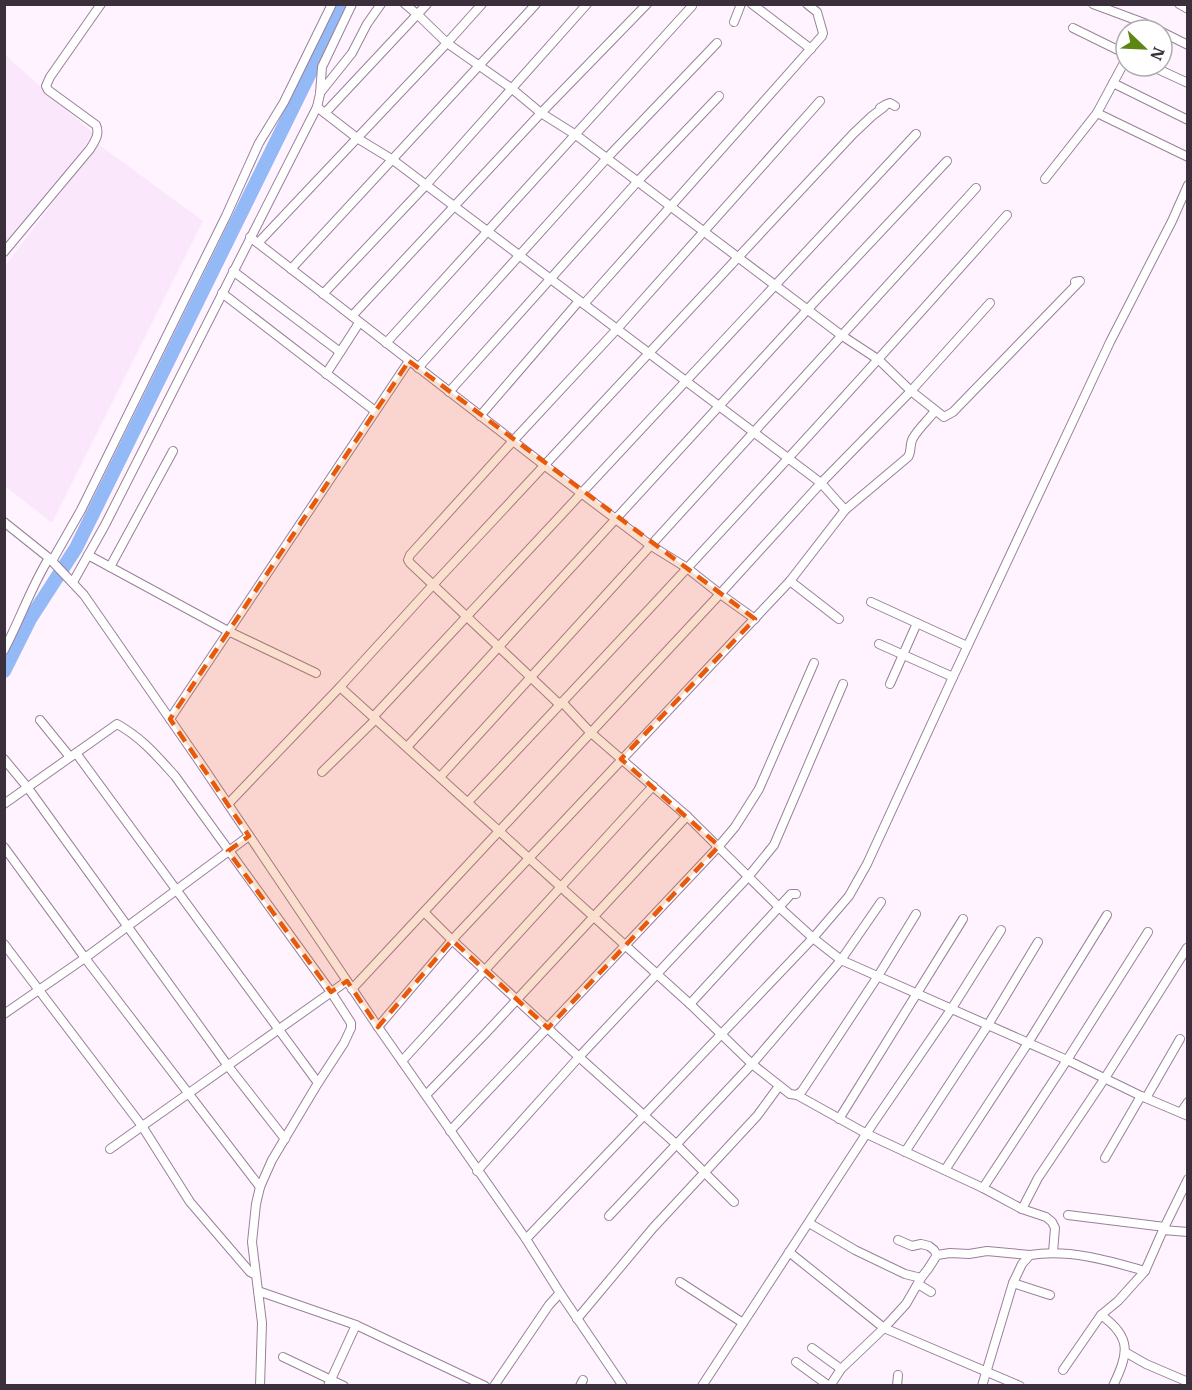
<svg xmlns="http://www.w3.org/2000/svg" width="1192" height="1390" font-family="'IBM Plex Serif',serif">
<style>
.built{fill:#fbe7fc}
.lines{fill:none;stroke-linecap:round;stroke-linejoin:round}
.river{stroke:#93b9f6;stroke-width:14}
.street-casing{stroke:#99809a;stroke-width:10}
.street{stroke:#fff;stroke-width:8}
.marked{fill:#e8590c;fill-opacity:0.2;stroke:#e8590c;stroke-width:4.5;stroke-dasharray:12 8;stroke-linejoin:round}
</style>
<rect width="100%" height="100%" fill="#fff3ff"/>
<g class="built">
<path d="M5,55L94,134L5,249Z"/>
<path d="M98,144L203,221L52,523L5,486L4,267Z"/>
</g>
<g class="lines">
<path class="river" d="M4,671L30,619L76,548L344,4"/>
<g class="street-casing">
<g id="street">
<path d="M405,4L418,15L447,43L511,88L541,113L576,135L841,335L879,360L911,391L944,417L953,412L1080,281L1075,282"/>
<path d="M752,4L811,49"/>
<path d="M1093,4L1144,23L1158,30"/>
<path d="M1179,4L1188,9"/>
<path d="M734,22L741,4"/>
<path d="M1073,28L1126,54"/>
<path d="M1162,32L1188,45"/>
<path d="M1151,66L1188,83"/>
<path d="M1113,83L1188,120"/>
<path d="M320,93L352,53L367,24L381,4"/>
<path d="M820,101L617,329L513,441L410,555L408,560L410,563L558,703L562,702L590,732L687,816L779,907L813,938L841,960L1067,1060L1141,1096L1188,1116"/>
<path d="M317,107L357,138L393,160L821,483L845,510"/>
<path d="M325,113L427,4"/>
<path d="M1097,113L1188,157"/>
<path d="M1045,179L1097,113L1126,59"/>
<path d="M250,237L544,465L650,545L687,568L720,594L755,619"/>
<path d="M258,243L447,43L482,4"/>
<path d="M4,252L90,149C95,141 100,134 96,125L48,90L46,86L50,77L101,4"/>
<path d="M291,269L536,4"/>
<path d="M233,271L340,352"/>
<path d="M222,293L375,411"/>
<path d="M323,294L426,185L587,4"/>
<path d="M584,304L822,36L823,33L817,12L807,4"/>
<path d="M352,316L541,113L647,4"/>
<path d="M386,343L692,6"/>
<path d="M418,368L607,158L717,43"/>
<path d="M326,374L359,323"/>
<path d="M449,392L638,181L719,96"/>
<path d="M480,416L579,301"/>
<path d="M4,522L49,558L84,595L199,761L378,1027L526,1239L560,1293L623,1386"/>
<path d="M88,555L228,631L316,673"/>
<path d="M52,561L81,510L183,303L226,216L259,143L284,102L332,4"/>
<path d="M110,567L173,451"/>
<path d="M790,581L839,619"/>
<path d="M73,582L105,525L317,107L320,94L322,67L352,4"/>
<path d="M871,602L967,646"/>
<path d="M879,644L953,677"/>
<path d="M4,650C20,620 31,587 49,558"/>
<path d="M890,684L917,623"/>
<path d="M340,687L690,1004L752,1064L790,1094L797,1095L802,1091L878,976L916,914"/>
<path d="M374,716L916,134"/>
<path d="M170,719L409,361"/>
<path d="M40,720L70,757"/>
<path d="M407,747L807,310L947,161"/>
<path d="M76,753L318,1083"/>
<path d="M4,759L28,788L228,1066L285,1139"/>
<path d="M322,772L376,719"/>
<path d="M440,777L976,188"/>
<path d="M468,802C651,609 831,414 1007,215"/>
<path d="M4,804L117,724C142,738 156,755 175,776L331,992L351,1023V1028L344,1043L318,1083L272,1160L260,1187L256,1204L252,1242L262,1323L260,1386"/>
<path d="M228,804L340,687L432,586L853,134L872,116L884,107L880,108L885,105L890,103L895,106"/>
<path d="M4,847L85,958L260,1187"/>
<path d="M424,912L452,940L579,1057L676,1144L734,1202"/>
<path d="M4,944L142,1126L190,1202L250,1272L256,1275"/>
<path d="M352,989L720,594L821,483L911,391L990,303"/>
<path d="M690,1004L791,894H796"/>
<path d="M4,1014L85,958L249,836"/>
<path d="M378,1027L452,940L790,581L845,510L908,457C912,451 909,445 913,438C918,429 928,420 935,411"/>
<path d="M402,1061L653,786"/>
<path d="M426,1095L485,1034L687,816"/>
<path d="M797,1095L867,1134L983,1188L1022,1209L1046,1217L1052,1222L1055,1228L1053,1252"/>
<path d="M1146,1098L1180,1039"/>
<path d="M1181,1112L1188,1102"/>
<path d="M839,1119L963,919"/>
<path d="M450,1131L719,846L735,827L759,789L814,663"/>
<path d="M110,1149L347,981"/>
<path d="M905,1152L988,1025L1038,942"/>
<path d="M1105,1158L1141,1096"/>
<path d="M945,1170L1028,1043L1107,915"/>
<path d="M477,1171L579,1057L748,877L774,845L843,684"/>
<path d="M983,1188L1067,1060L1148,932"/>
<path d="M1022,1209L1038,1178L1105,1078L1187,948"/>
<path d="M1068,1215L1165,1227"/>
<path d="M609,1216L752,1064L841,960L881,902"/>
<path d="M809,1223L855,1250L905,1274L921,1278"/>
<path d="M1163,1230L1188,1179"/>
<path d="M526,1239L813,938L849,896L867,864L953,677L1110,342L1172,221L1188,185"/>
<path d="M898,1240L912,1246L921,1244L929,1246L934,1250L937,1255"/>
<path d="M789,1252L884,1328L1020,1386"/>
<path d="M680,1282L743,1323"/>
<path d="M1013,1283L1050,1295"/>
<path d="M918,1284L931,1292"/>
<path d="M258,1291L356,1325L485,1386"/>
<path d="M577,1319L653,1228L757,1116L779,1086"/>
<path d="M812,1348L841,1369"/>
<path d="M1125,1352L1146,1364L1188,1382"/>
<path d="M283,1357L344,1386"/>
<path d="M796,1362L829,1386"/>
<path d="M1063,1370L1101,1315"/>
<path d="M328,1386L356,1325"/>
<path d="M494,1386L549,1305L560,1293"/>
<path d="M580,1386L583,1380"/>
<path d="M702,1386L872,1125L952,1008L1001,930"/>
<path d="M830,1386L841,1369L884,1328L906,1304L921,1278L928,1269L937,1255L950,1253L969,1254L987,1251L1030,1255"/>
<path d="M897,1386L898,1375"/>
<path d="M982,1386L1013,1283L1022,1264L1030,1255C1069,1249 1107,1260 1145,1271L1163,1230L1188,1232"/>
<path d="M1113,1386C1128,1354 1133,1338 1101,1315L1118,1301L1145,1271"/>
</g>
</g>
<use href="#street" class="street"/>
</g>
<path class="marked" d="M409,361L755,619L621,759L719,846L548,1028L452,940L378,1027L347,981L331,992L228,851L249,836L170,719Z"/>
<rect width="1192" height="1390" fill="none" stroke="#3a2f3a" stroke-width="12"/>
<g transform="translate(1144 48) rotate(113)"><circle r="28" fill="#ffffff" stroke="#b0acb0" stroke-width="1.5"/>
<path d="M0-4.5L10 22L0 15L-10 22Z" fill="#5d8612"/>
<text y="-9" font-size="16" font-weight="bold" text-anchor="middle" fill="#3a2f3a">N</text>
</g>
</svg>
